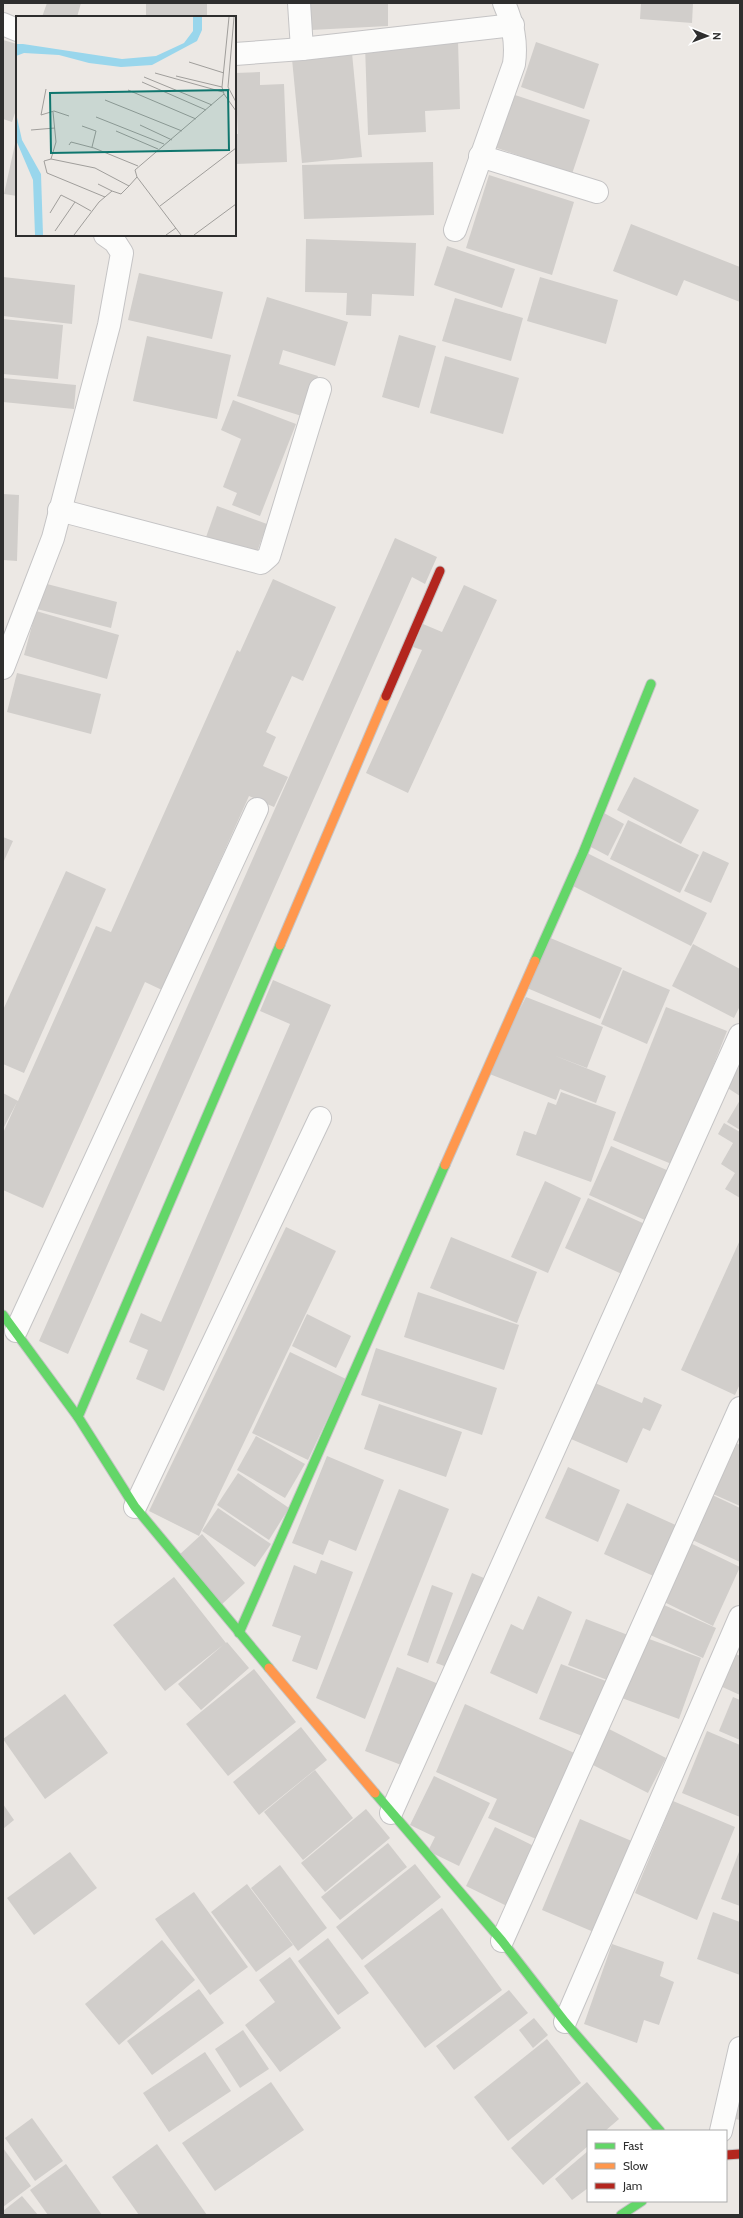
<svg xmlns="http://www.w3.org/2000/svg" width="743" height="2218" font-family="Cabin,sans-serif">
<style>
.building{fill:#d1cecb}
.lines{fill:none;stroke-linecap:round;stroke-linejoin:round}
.street-casing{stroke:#c5c4c5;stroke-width:24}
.fast-casing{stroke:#c5c4c5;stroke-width:11}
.slow-casing{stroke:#c5c4c5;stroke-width:11}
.jam-casing{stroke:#c5c4c5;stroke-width:11}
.street{stroke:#fcfcfb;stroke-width:22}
.fast{stroke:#63d668;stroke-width:9}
.slow{stroke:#ff974d;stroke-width:9}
.jam{stroke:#b3261e;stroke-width:9}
.inset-road{fill:none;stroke:#a09e9b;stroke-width:1}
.view{fill:#0f766e;fill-opacity:0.15;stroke:#0f766e;stroke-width:2}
.inset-edge{fill:none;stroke:#2e2e2e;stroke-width:2}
</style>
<rect width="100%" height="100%" fill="#ece8e4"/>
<g class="building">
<path d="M47,3H81L77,17H42Z"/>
<rect x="146" y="3" width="61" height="14"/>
<path d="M308,3H388V26L311,30Z"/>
<path d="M641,3H693L692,23L640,19Z"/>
<path d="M3,40L17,44V107L12,122L3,119Z"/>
<path d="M458,41L460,109L425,111L426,132L368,135L365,45Z"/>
<path d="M536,42L599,64L584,109L521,87Z"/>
<path d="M352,53L362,157L302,163L292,59Z"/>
<path d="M260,72V85L284,84L287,162L235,164V134H238L235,73Z"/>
<path d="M512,94L590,120L572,174L494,147Z"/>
<path d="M17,135V196L4,194Z"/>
<path d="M433,162L434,215L304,219L302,165Z"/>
<path d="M489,175L574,202L552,275L466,248Z"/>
<path d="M631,224L740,267V302L684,280L677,296L613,271Z"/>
<path d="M306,239L416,243L414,296L372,294L371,316L346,315L347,293L305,292Z"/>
<path d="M447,246L515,269L502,308L434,285Z"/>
<path d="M139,273L223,292L212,339L128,320Z"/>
<path d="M3,277L75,285L72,324L3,316Z"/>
<path d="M540,277L618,300L606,344L527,321Z"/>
<path d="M267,297L348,322L335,366L283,350L279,364L318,376L305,417L237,396Z"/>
<path d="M455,298L523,318L511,361L442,341Z"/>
<path d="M3,319L63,325L58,379L3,374Z"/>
<path d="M399,335L436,346L419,408L382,397Z"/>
<path d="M147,336L231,355L217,419L133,401Z"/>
<path d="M445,356L519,378L503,434L430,413Z"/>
<path d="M3,378L76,385L74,409L3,402Z"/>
<path d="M233,400L296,424L260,516L232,505L237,493L223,487L241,439L221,430Z"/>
<path d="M3,494L19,495L17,561L3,560Z"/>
<path d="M217,506L267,524L255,558L205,540Z"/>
<path d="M395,538L437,557L425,584L412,577L68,1354L39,1341Z"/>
<path d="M273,579L336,607L303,681L292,676L266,732L276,737L263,766L288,777L274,807L249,796L162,990L145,982L43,1208L3,1190V1133L17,1102L3,1129V1093L18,1101L96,926L111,932L237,650L240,652Z"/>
<path d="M43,583L117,602L111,628L37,609Z"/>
<path d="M464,585L497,600L408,793L366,773L422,650L413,647L423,624L442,632Z"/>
<path d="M36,611L119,635L107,679L24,655Z"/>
<path d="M17,673L101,694L91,734L7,712Z"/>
<path d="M634,777L699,810L681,844L617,810Z"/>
<path d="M604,813L624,824L608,856L587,845Z"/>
<path d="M628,820L699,855L680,893L610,859Z"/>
<path d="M3,837L13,841L3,863Z"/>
<path d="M703,851L729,863L711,903L684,891Z"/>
<path d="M587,853L707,913L691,946L571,885Z"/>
<path d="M66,871L106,889L24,1073L3,1064V1010Z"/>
<path d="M548,937L622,968L600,1019L527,988Z"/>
<path d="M693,944L740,969V1006L734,1018L672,986Z"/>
<path d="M623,970L670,990L647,1044L601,1024Z"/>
<path d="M273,980L331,1005L164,1391L136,1379L148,1350L129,1342L141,1313L161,1322L290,1024L260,1011Z"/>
<path d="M526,997L603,1027L587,1068L553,1055L606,1076L596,1103L560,1089L556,1100L487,1073Z"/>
<path d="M666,1007L727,1031L674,1165L613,1140Z"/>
<path d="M740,1057V1096L723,1085Z"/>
<path d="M561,1092L616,1112L591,1182L516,1155L524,1131L536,1135L548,1102L556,1105Z"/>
<path d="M740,1100V1130L727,1122Z"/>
<path d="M724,1123L740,1132V1198L725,1189L735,1173L721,1164L733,1143L718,1134Z"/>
<path d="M611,1146L669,1171L647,1221L589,1195Z"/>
<path d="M545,1181L581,1198L548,1273L511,1257Z"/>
<path d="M588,1198L647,1225L624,1275L565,1248Z"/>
<path d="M286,1227L336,1251L199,1536L149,1511Z"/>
<path d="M451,1237L537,1272L517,1323L430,1288Z"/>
<path d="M740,1240V1384L735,1395L681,1370Z"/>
<path d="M418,1292L519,1325L504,1370L404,1337Z"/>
<path d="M307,1314L351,1336L336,1368L292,1346Z"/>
<path d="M376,1348L497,1388L482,1435L361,1395Z"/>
<path d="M290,1352L346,1379L308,1460L252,1433Z"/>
<path d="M595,1383L642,1403L644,1397L662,1405L650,1431L643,1428L627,1463L571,1439Z"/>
<path d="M379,1404L462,1432L446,1477L364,1449Z"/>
<path d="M256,1436L305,1464L285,1498L237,1470Z"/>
<path d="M727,1439L740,1445V1506L704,1490Z"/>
<path d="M327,1456L384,1480L356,1551L329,1540L323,1555L292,1543Z"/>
<path d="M568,1467L620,1490L598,1542L545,1518Z"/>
<path d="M238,1473L289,1508L269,1540L217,1505Z"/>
<path d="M399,1489L449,1509L365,1719L316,1698Z"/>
<path d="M706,1492L740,1508V1562L686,1537Z"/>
<path d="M627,1503L680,1527L658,1578L604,1554Z"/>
<path d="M218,1508L271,1544L255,1567L202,1531Z"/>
<path d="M202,1534L245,1583L221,1605L178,1556Z"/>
<path d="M686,1541L740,1567L713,1626L658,1599Z"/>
<path d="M321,1560L353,1572L317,1670L292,1661L301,1636L272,1626L294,1565L316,1574Z"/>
<path d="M472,1573L491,1581L455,1670L436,1663Z"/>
<path d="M174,1577L226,1643L227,1642L249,1668L201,1710L178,1684L223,1645L165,1691L113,1625Z"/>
<path d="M432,1585L453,1593L428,1663L407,1655Z"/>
<path d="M538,1596L572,1612L537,1694L490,1673L511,1624L523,1630Z"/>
<path d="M655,1601L716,1628L703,1658L641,1631Z"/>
<path d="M586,1619L628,1635L610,1681L568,1665Z"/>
<path d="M641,1636L701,1658L679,1719L619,1697Z"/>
<path d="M732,1652L740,1656V1695L718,1685Z"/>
<path d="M561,1664L611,1683L590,1739L539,1719Z"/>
<path d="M397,1667L441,1685L409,1768L365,1751Z"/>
<path d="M254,1669L296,1722L228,1776L186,1724Z"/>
<path d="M65,1694L108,1753L45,1799L3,1739Z"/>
<path d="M733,1697L740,1700V1740L719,1731Z"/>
<path d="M465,1704L581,1756L543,1842L488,1818L497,1799L436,1772Z"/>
<path d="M301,1727L327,1760L259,1815L233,1782Z"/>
<path d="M609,1729L666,1758L648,1793L591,1764Z"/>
<path d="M707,1731L740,1745V1817L682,1793Z"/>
<path d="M315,1770L353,1818L303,1860L264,1812Z"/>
<path d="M434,1776L490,1803L459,1866L428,1851L435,1837L410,1825Z"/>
<path d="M673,1801L735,1827L697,1920L635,1893Z"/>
<path d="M3,1804L14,1820L3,1829Z"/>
<path d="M366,1809L390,1838L325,1892L301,1863Z"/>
<path d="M580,1819L634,1842L596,1933L542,1910Z"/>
<path d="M495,1827L540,1849L511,1908L466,1886Z"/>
<path d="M388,1843L407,1867L340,1920L321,1897Z"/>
<path d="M740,1849V1906L721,1899Z"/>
<path d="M70,1852L97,1888L34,1935L7,1898Z"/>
<path d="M415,1864L441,1897L362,1960L336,1927Z"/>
<path d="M280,1865L327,1928L298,1951L251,1888Z"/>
<path d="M247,1884L293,1945L256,1972L211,1912Z"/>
<path d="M194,1892L248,1967L210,1995L155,1919Z"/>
<path d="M442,1908L502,1990L425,2048L364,1966Z"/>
<path d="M713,1912L740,1922V1975L697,1959Z"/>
<path d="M328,1938L369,1993L338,2015L298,1961Z"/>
<path d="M162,1940L195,1980L119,2045L85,2004Z"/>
<path d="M612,1944L664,1962L660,1976L674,1982L659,2025L644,2020L637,2043L584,2024Z"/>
<path d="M290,1957L341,2028L280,2072L245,2025L275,2002L259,1980Z"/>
<path d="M199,1989L224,2023L152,2075L127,2041Z"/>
<path d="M509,1990L528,2013L454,2070L436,2046Z"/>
<path d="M534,2018L548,2035L533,2048L519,2030Z"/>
<path d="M243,2030L269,2069L240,2088L215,2049Z"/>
<path d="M547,2039L581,2083L508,2141L474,2097Z"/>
<path d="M205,2052L231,2091L169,2132L143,2093Z"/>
<path d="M271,2082L304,2130L215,2191L182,2143Z"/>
<path d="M587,2082L619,2119L605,2131H588V2146L543,2185L511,2148Z"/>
<path d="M740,2082V2120L730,2118Z"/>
<path d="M32,2118L63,2161L35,2181L5,2138Z"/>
<path d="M157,2144L207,2215H139L112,2177Z"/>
<path d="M3,2148L31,2186L3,2207Z"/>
<path d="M588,2151V2188L572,2200L555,2179Z"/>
<path d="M66,2164L102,2215H48L30,2190Z"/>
<path d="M22,2196L38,2215H3V2211Z"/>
</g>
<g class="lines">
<g class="street-casing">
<g id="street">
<path d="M299,3L302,49"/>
<path d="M3,24L17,30"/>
<path d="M235,54L302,49L513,25"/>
<path d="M480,156L597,192"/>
<path d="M455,230L514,64C517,42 513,24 504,3"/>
<path d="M59,510L261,563L269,556L320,389"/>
<path d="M3,668L53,538L109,325L122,253L115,242L105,235"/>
<path d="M16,1331L257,809"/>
<path d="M135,1507L320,1118"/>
<path d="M391,1813L740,1035"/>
<path d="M502,1941L740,1408"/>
<path d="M565,2022L740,1617"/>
<path d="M721,2131L740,2048"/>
</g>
</g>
<g class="fast-casing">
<g id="fast">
<path d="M535,961L583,853L651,684"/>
<path d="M3,1315L78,1417L135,1507L269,1668"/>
<path d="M78,1417L280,945"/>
<path d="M239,1633L445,1165"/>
<path d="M375,1793L502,1941L565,2022L660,2131"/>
<path d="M621,2215L642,2201"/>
</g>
</g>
<g class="slow-casing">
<g id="slow">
<path d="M280,945L386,696"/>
<path d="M445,1165L535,961"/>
<path d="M269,1668L375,1793"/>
</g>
</g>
<g class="jam-casing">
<g id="jam">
<path d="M386,696L440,571"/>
<path d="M726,2155L740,2154"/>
</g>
</g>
<use href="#street" class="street"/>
<use href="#fast" class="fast"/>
<use href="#slow" class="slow"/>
<use href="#jam" class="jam"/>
</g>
<g transform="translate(16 16)">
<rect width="220" height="220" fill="#ece8e4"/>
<path d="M177,1H186V14L181,25L136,49L105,51L73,47L43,39L8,37L0,40V28H7L106,43L140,40L168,27L177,15ZM0,97L6,124L25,158L27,219H19L17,164L0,124Z" fill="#99d6ec"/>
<path class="inset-road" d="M213,1L206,71L208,78L220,95M218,1L212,71L220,86M173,46L208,57M139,57L207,76M160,60L206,71M128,61L196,89M126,66L190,94M30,73L25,99L38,95L53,100M112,74L180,103M89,84L166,115M80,101L148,128M124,109L156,124M66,110L80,115L76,131M15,114L39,112M100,115L142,133M53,129L55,126L78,132L122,150M35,143L40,126L37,96M82,168L96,175M89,181L31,157L28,145L35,143L79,152L113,170L121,161M144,190L220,132M34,197L45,179L59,186M39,215L59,186L75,195M58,219L83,186L96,175L105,178L113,170M150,219L160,212M165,219L121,161L119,154L208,78M178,219L220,188"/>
<path class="view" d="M212,74L213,134L35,137L34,77Z"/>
<rect width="220" height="220" class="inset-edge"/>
</g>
<rect width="743" height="2218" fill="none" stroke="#2e2e2e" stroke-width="8"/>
<rect x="587" y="2130" width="140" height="72" fill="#ffffff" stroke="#ababab"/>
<rect x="595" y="2143" width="20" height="6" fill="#63d668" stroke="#ababab"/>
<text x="623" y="2150" font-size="12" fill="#2e2e2e">Fast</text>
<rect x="595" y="2163" width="20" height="6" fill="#ff974d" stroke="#ababab"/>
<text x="623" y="2170" font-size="12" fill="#2e2e2e">Slow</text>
<rect x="595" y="2183" width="20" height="6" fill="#b3261e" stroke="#ababab"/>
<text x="623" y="2190" font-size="12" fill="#2e2e2e">Jam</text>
<g transform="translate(707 36) rotate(91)" stroke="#ffffff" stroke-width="3" paint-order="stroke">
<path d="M0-3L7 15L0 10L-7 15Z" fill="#2e2e2e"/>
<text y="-6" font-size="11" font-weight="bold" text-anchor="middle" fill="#2e2e2e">N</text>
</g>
</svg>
